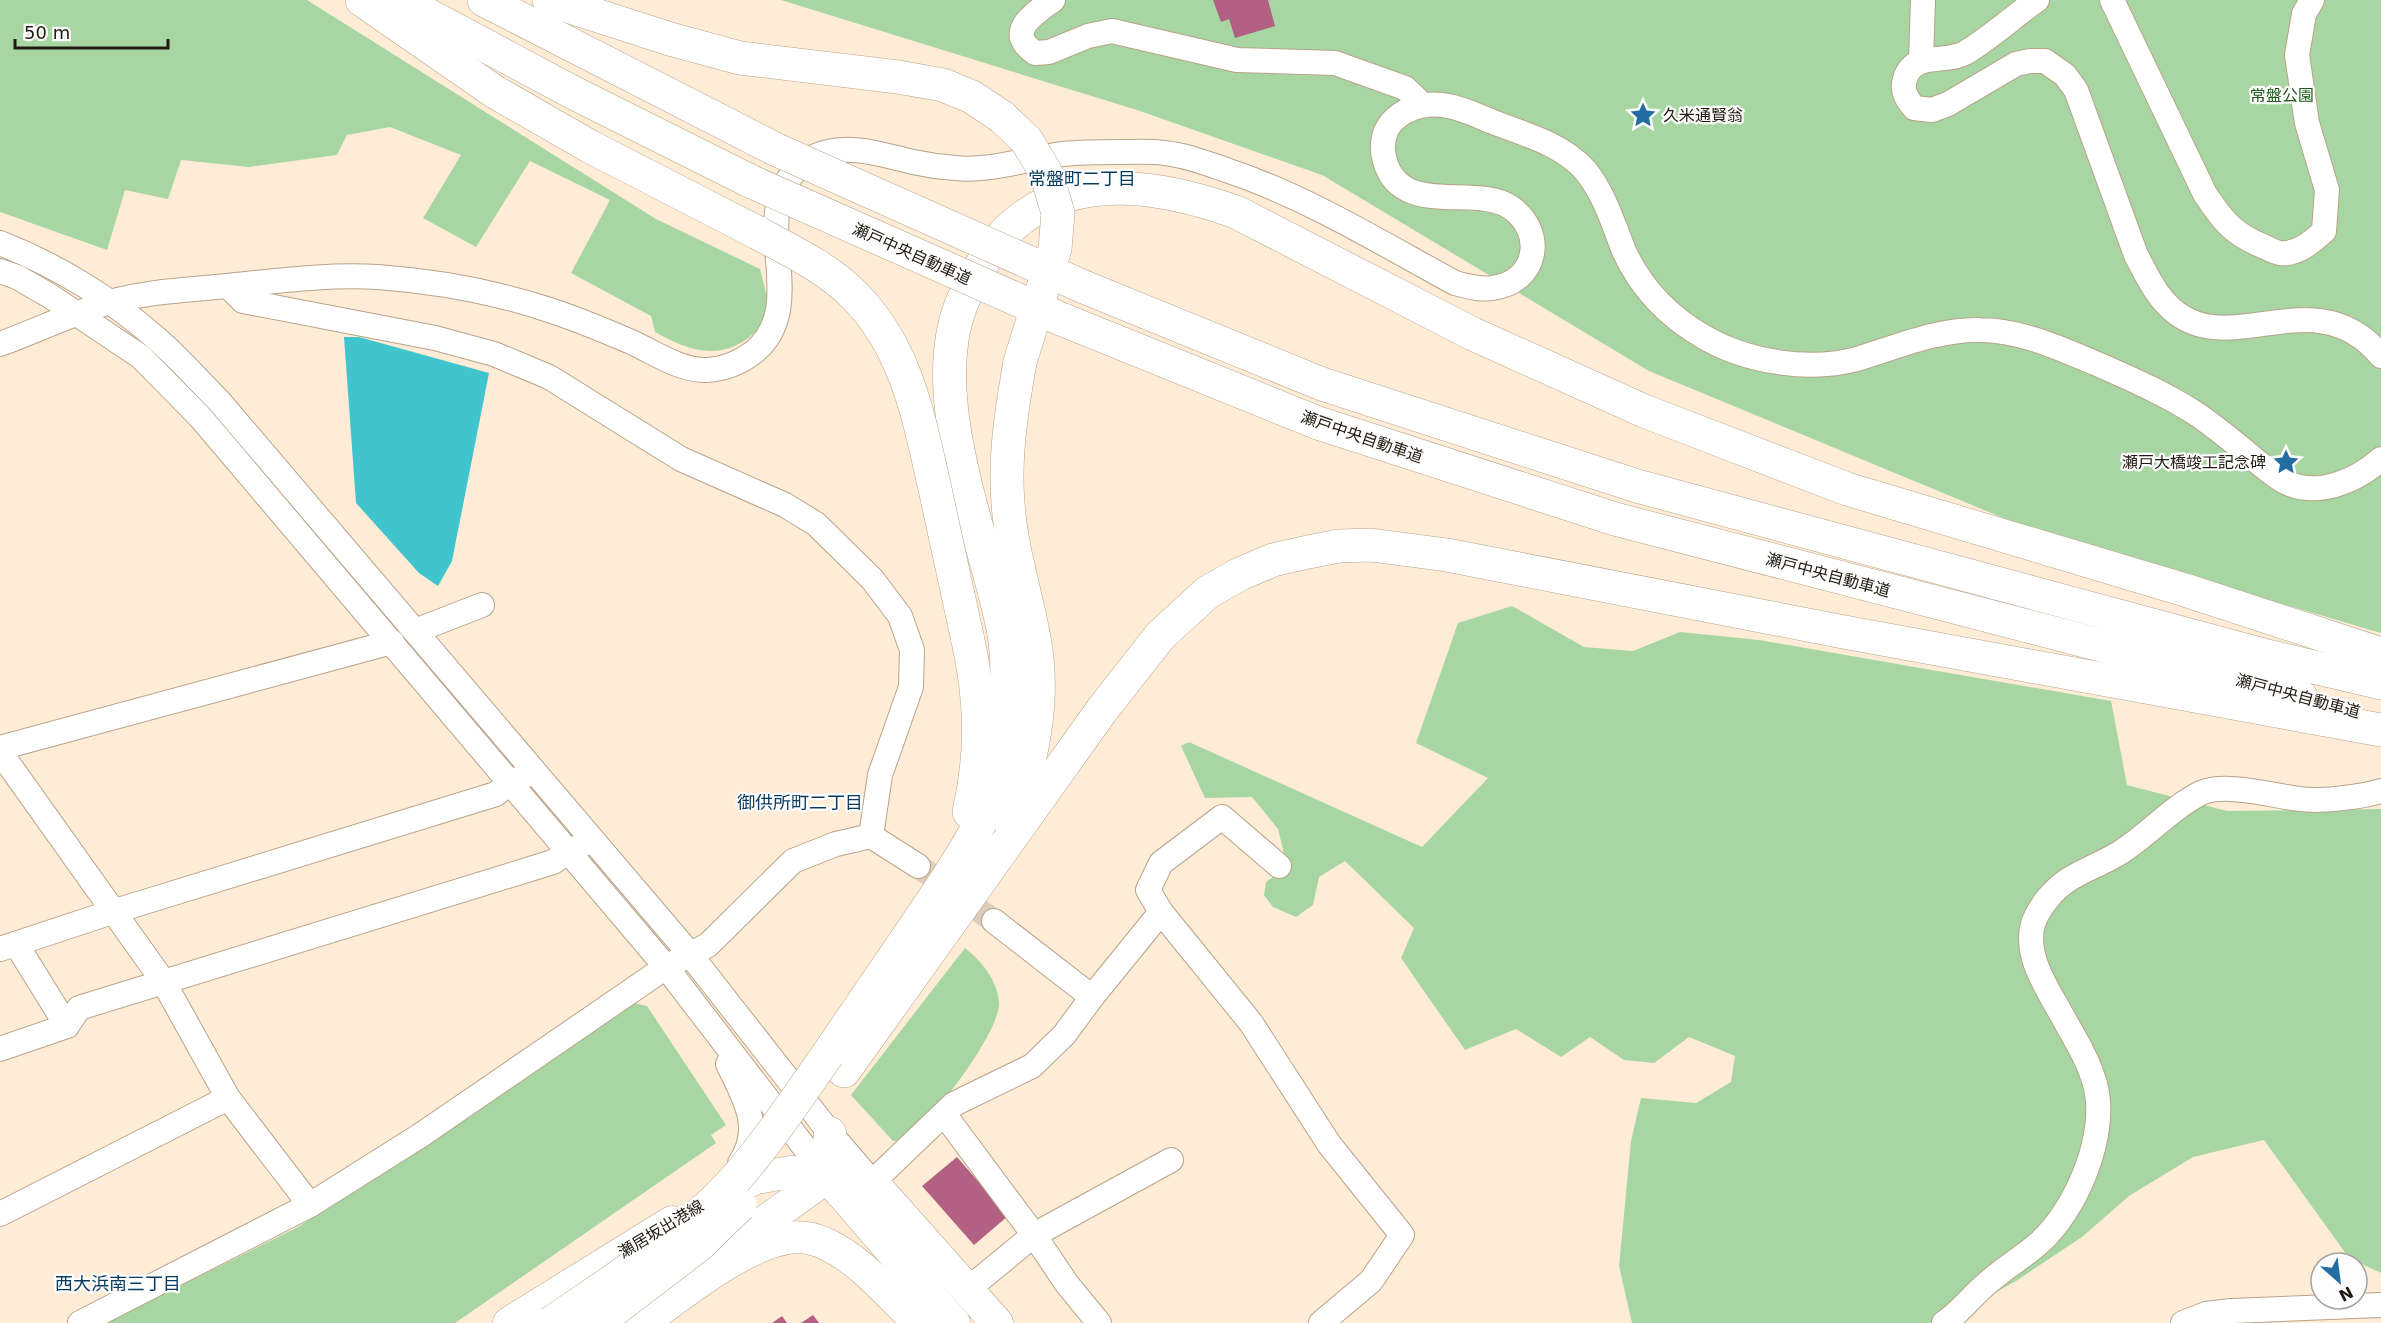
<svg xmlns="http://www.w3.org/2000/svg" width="2381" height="1323" font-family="'DejaVu Sans','Noto Sans JP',sans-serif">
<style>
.green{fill:#a7d6a3}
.water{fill:#40c5cf}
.building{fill:#b36182}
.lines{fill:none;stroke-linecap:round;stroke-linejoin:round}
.minor-tunnel{stroke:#ddccb9;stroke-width:24;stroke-dasharray:24 12;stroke-linecap:butt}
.minor-casing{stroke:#b8a389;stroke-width:26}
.major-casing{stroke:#b8a389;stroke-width:33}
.highway-casing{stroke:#b8a389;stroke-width:34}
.minor{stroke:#fff;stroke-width:24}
.major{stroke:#fff;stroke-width:32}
.highway{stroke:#fff;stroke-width:33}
.highway-bridge-casing{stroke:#b8a389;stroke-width:34;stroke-linecap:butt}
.highway-bridge{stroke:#fff;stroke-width:33}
.labels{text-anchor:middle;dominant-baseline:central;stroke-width:4.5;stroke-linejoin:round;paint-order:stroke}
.park-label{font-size:16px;fill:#1d5b1c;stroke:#fdfdfd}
.poi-label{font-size:16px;fill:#211a10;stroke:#fdfdfd;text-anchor:start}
.street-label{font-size:16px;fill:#211a10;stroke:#fdfdfd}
.neighbourhood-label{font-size:18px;fill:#073c5f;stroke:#fdfdfd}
</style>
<rect width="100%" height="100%" fill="#feecd7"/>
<g class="green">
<path d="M0,0H307L656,219L760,269L767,297L764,324C756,331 746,341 737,345C708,359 680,346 655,332L651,316L571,273L610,200L530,161L476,247L423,218L461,155L390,127L347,135L337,155L249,167L181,160L168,199L125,190L107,250L0,212Z"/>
<path d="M781,0H2381V633L2037,532L1649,371L1322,175L1140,111Z"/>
<path d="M1512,606L1584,647L1633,651L1680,632L1759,640L2111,701L2127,785L2227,811L2381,809V1273L2349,1258L2264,1140L2193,1157L2129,1196L2082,1237L2016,1281L1942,1323H1632L1619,1266L1631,1141L1641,1098L1696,1103L1731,1082L1735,1056L1689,1037L1654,1063L1624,1060L1590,1037L1561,1057L1516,1029L1465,1050L1401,958L1414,928L1345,861L1319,877L1313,905L1296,917L1273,907L1264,895L1266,882L1287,866L1278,829L1252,797L1205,798L1181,746L1189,742L1422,847L1488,778L1416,743L1458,623Z"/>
<path d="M965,948C982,962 996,978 999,1001C1002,1022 961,1080 946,1097C933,1112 918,1126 904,1140L893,1141L851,1095Z"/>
<path d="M634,1003L647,1006L726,1125L711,1135L716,1143L455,1323H106L298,1227Z"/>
</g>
<path class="water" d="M344,337H359L489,373L452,561L438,586L419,573L356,503Z"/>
<g class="building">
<path d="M1213,0H1268L1275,26L1235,38L1229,19L1221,22Z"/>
<path d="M957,1157L1008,1216L974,1245L922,1186Z"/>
<path d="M813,1315L819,1323H801Z"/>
<path d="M782,1316L787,1323H772Z"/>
</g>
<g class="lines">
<path class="minor-tunnel" d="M918,866L994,921"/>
<g class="minor-casing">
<g id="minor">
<path d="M1053,0C1034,14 1004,32 1035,53L1049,52L1088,36L1112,31L1237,60L1335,63L1405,88L1423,105"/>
<path d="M2037,0C2013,17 1990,38 1965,53C1945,64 1913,51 1905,79C1901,91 1907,99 1914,108L1932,110L1948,104L2016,64L2030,61H2045L2065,75L2076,90L2136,255C2144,270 2151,286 2162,299C2221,372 2312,272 2381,356"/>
<path d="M2112,0L2205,194C2221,218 2231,232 2258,244C2264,246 2273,252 2280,253C2297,255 2312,242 2324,231L2327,190L2307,123L2297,55L2304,14L2312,0"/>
<path d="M1921,61L1923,0"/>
<path d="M0,243C56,265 112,299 157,339C179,358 199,381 219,401L689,953L830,1133L872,1182"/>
<path d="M0,271L17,277L50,296L141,357L201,418L666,967L825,1174"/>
<path d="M228,286L243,301L435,338L494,354L549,377L681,459L785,505L816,524L872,579L900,616L912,650L911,687L880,775L871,836"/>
<path d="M0,344C36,331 73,313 110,302C148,291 188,290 227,286C276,281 328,274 378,277C433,281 490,291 543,308C572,317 601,329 629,341C654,352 680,371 707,370C724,369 741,362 754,352C811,305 748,221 795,171C828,136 874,153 913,162C927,165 941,167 955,168C989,172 1029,158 1063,154C1083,152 1103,152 1122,152C1136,152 1151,151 1164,153C1186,155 1209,164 1229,171C1309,198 1381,243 1455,283C1467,286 1479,290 1492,288C1537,283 1547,232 1510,207C1475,184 1401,218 1385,161C1382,151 1382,141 1386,131C1392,118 1406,109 1421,106C1445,100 1471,113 1493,122C1524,134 1562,144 1585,170C1604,193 1613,223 1624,251C1641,288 1669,317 1704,337C1747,362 1809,372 1857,359C1897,347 1938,329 1980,330C2020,330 2059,348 2095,363C2129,378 2164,393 2195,413C2216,427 2235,443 2254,459C2264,467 2274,476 2285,482C2318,498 2356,481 2381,459"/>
<path d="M415,631L482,605"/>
<path d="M0,748L392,642"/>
<path d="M0,752L163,981L228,1098L310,1205"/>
<path d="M1279,866L1222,817L1161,863L1148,890L1161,912L1251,1023L1329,1144L1402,1235L1371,1281L1321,1323"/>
<path d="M994,921L1092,997"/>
<path d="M16,944L67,1026"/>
<path d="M0,949L112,912L496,794L510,782L523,777"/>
<path d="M0,1049L67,1026L79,1008L553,862L569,851L584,844"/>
<path d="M728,1064C744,1098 764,1127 740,1163"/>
<path d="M944,1114L1034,1235L1171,1160"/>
<path d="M862,1192L954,1104L1032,1066L1064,1035L1092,997L1161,912"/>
<path d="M0,1214L228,1098"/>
<path d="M967,1290L1034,1235L1067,1284L1099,1323"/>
<path d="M80,1323L310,1205L421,1135L666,967L708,945L793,861L836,844L871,836L918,866"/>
<path d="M1944,1323C1962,1311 1974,1293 1991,1280C2006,1267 2023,1257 2038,1244C2076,1211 2109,1134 2095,1084C2088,1058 2072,1034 2059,1010C2045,985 2023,952 2034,921C2040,906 2054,889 2068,880C2085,869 2104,863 2121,852C2148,835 2171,808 2201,793C2226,782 2273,796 2300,799C2320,802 2361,797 2381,791"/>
<path d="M2183,1323L2206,1314L2231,1311L2381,1305"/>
</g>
</g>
<g class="major-casing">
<g id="major">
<path d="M825,1174L954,1323"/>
<path d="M720,1195L756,1178L791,1172L825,1174L872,1182L997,1323"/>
<path d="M731,1246L816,1185C829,1169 829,1153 830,1133"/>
<path d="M509,1323L672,1222"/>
<path d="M642,1323C682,1295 740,1246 788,1238C802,1236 816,1239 828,1245C863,1262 891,1297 919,1323"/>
</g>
</g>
<g class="highway-casing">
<g id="highway">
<path d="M362,0L495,92L589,146L758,233"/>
<path d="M400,0L574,93L752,182"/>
<path d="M484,0L777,150"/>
<path d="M549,0L670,39L740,58L898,77L943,85L972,97L1002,117"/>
<path d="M1084,287L1322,384L1637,486L2263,655L2381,683"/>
<path d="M1061,319L1318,423L1615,519L2301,697"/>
<path d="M967,636C981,697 983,750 969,812"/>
<path d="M1010,822C1032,763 1046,701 1034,638C1026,593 1011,549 1008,503C1004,456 1012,408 1020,362"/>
<path d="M828,1054C856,1013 884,972 912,931C950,874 996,814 1007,744C1009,731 1007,717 1007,704C1007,677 1008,651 1002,624C983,532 925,397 961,305C964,297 969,288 974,280C984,258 999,236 1018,221C1081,171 1165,187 1236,212L1473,334L1644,411L1847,489L2185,590L2381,654"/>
<path d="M844,1071L1102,710L1160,636L1208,592L1240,574L1273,560L1308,552L1339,546L1371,545L1447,555L1844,632L2381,730"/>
</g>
</g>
<use href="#minor" class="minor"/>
<use href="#major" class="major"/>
<use href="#highway" class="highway"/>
<g class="highway-bridge-casing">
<g id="highway-bridge">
<path d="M1002,117L1027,141L1046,173L1058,213L1055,249L1020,362"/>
<path d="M777,150L1084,287"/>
<path d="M752,182L1061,319"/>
<path d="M758,233C791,251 827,268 853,294C907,347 919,419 935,489C946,538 956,587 967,636"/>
<path d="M551,1323C615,1279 686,1235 738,1176C771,1138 799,1095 828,1054"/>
<path d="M597,1323L699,1245L740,1205"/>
</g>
</g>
<use href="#highway-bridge" class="highway-bridge"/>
</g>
<defs>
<g id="sight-bare" transform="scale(2.07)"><path d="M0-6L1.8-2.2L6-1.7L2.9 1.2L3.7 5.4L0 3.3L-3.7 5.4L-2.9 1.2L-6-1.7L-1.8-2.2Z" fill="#246da0" stroke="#fdfdfd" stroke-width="2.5" paint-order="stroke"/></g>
</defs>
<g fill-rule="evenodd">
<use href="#sight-bare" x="1643" y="115"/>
<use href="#sight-bare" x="2286" y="462"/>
</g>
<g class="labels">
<g class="park-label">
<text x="2282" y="95">常盤公園</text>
</g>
<g class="poi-label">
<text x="1663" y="115">久米通賢翁</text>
<text x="2266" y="462" text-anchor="end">瀬戸大橋竣工記念碑</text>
</g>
<g class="street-label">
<text transform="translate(912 254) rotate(24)">瀬戸中央自動車道</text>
<text transform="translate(1362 437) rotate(19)">瀬戸中央自動車道</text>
<text transform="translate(1828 575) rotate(15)">瀬戸中央自動車道</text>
<text transform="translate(2298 696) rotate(15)">瀬戸中央自動車道</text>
<text transform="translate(661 1229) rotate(-31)">瀬居坂出港線</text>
</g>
<g class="neighbourhood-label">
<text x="1082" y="178">常盤町二丁目</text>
<text x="800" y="802">御供所町二丁目</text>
<text x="118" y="1283">西大浜南三丁目</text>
</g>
</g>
<g transform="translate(2339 1281) rotate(152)"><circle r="28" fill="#fdfdfd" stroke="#a5a29e" stroke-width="1.5"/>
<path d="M0-4.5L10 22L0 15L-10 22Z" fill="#246da0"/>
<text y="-9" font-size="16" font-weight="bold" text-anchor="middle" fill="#211a10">N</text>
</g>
<path d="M15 39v9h153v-9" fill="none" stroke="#211a10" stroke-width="3"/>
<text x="24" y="39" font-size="18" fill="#211a10" stroke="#fdfdfd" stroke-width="4.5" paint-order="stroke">50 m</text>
</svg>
